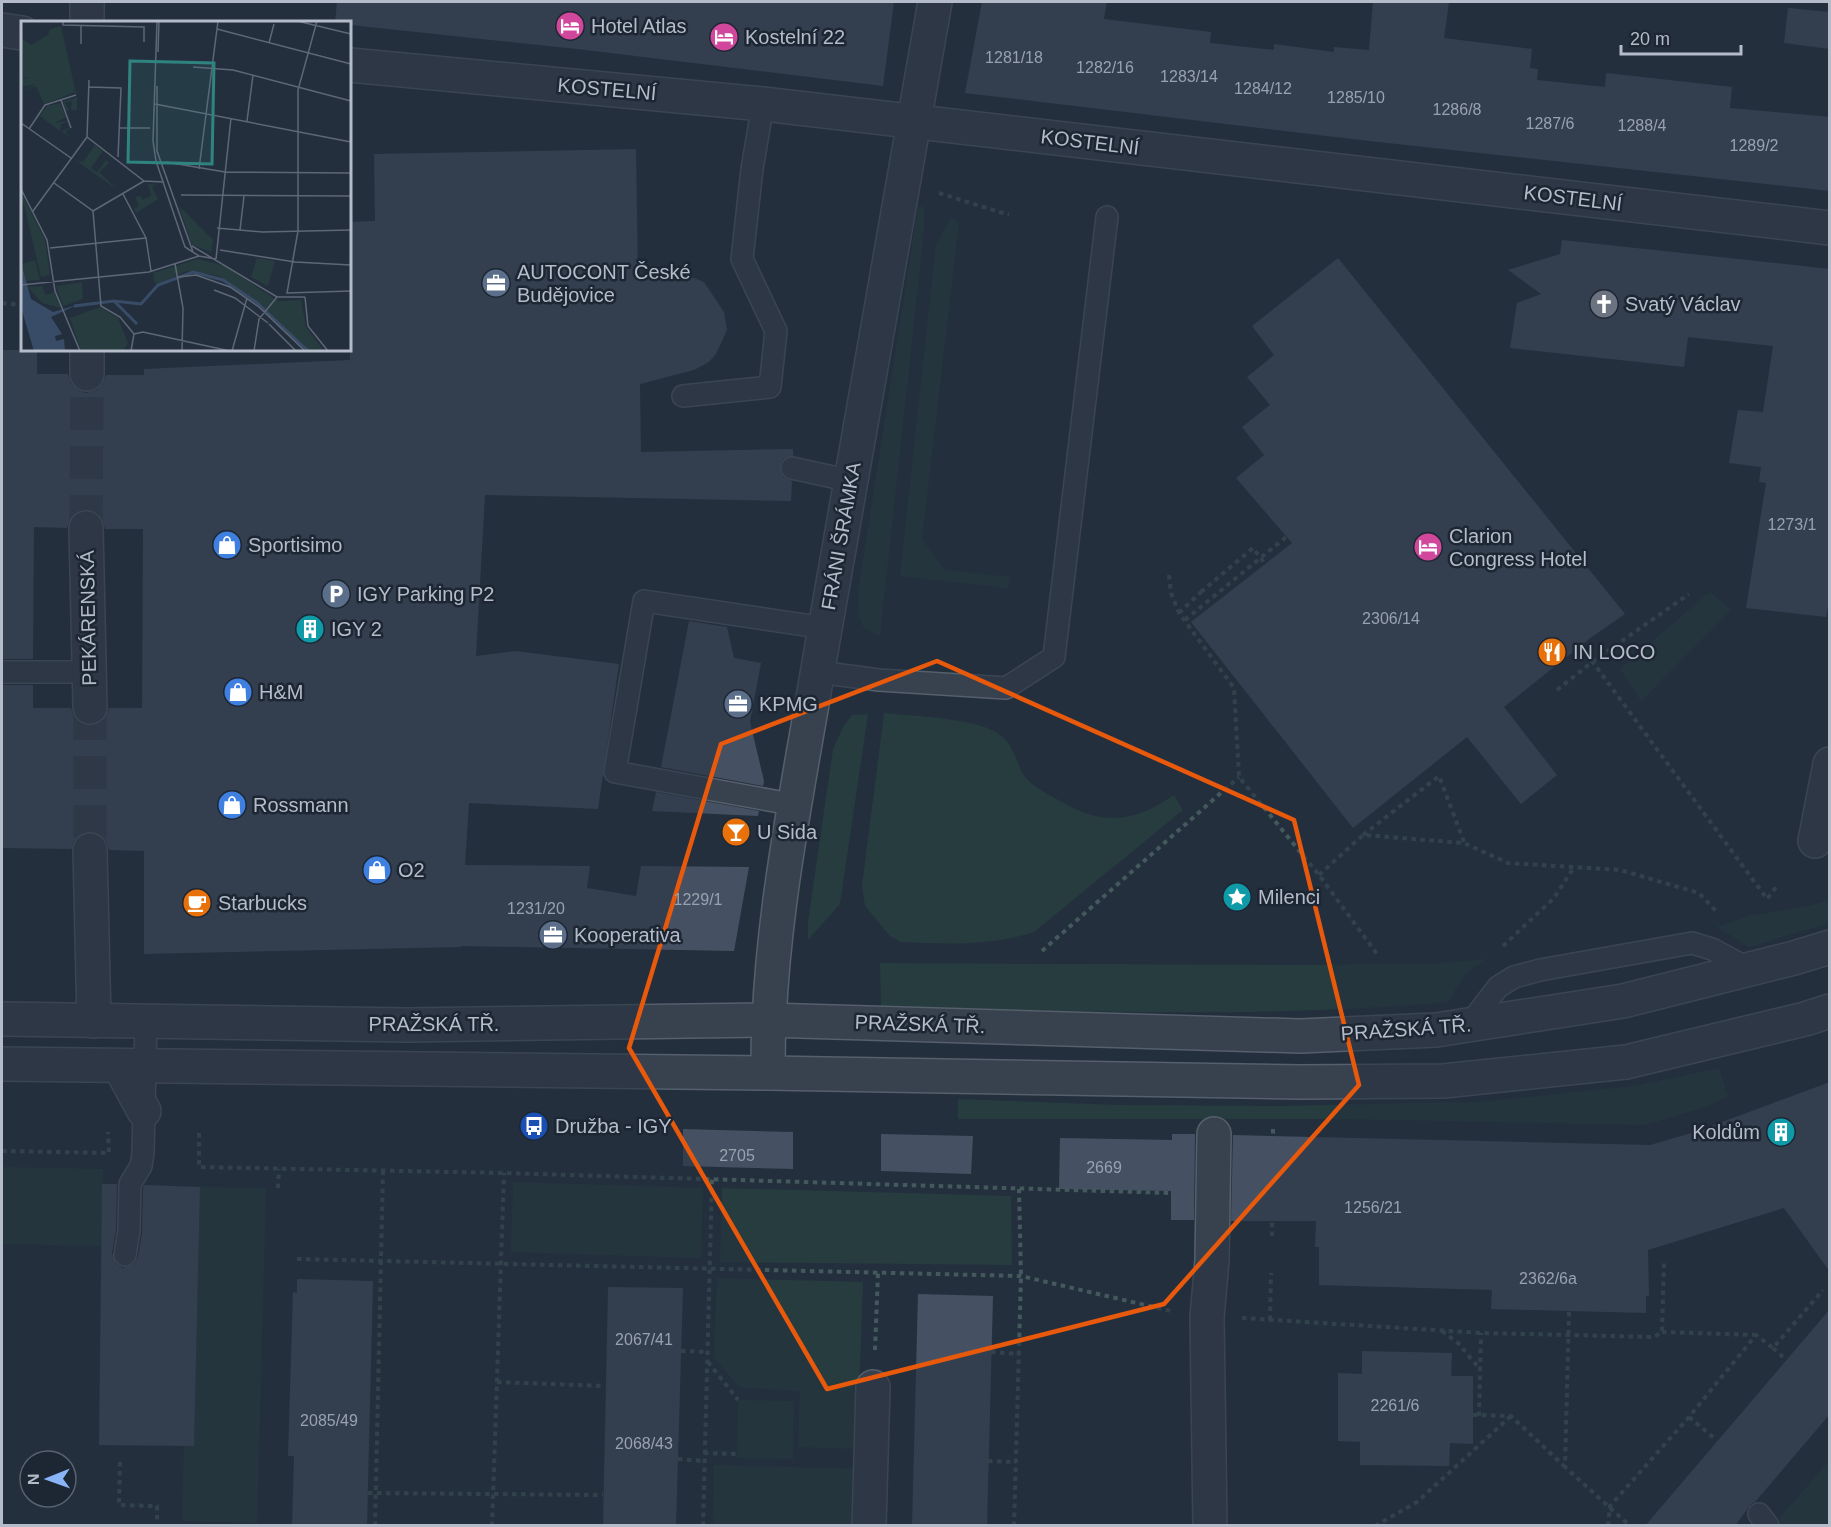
<svg xmlns="http://www.w3.org/2000/svg" width="1831" height="1527" font-family="Helvetica,sans-serif">
<style>
.green{fill:#263c3f}
.building{fill:#455162}
.lines{fill:none;stroke-linecap:round;stroke-linejoin:round}
.minor-tunnel{stroke:#3a4453;stroke-width:33;stroke-dasharray:33 16;stroke-linecap:butt}
.service-casing{stroke:#565f6c;stroke-width:24}
.minor-casing{stroke:#565f6c;stroke-width:36}
.tertiary-casing{stroke:#565f6c;stroke-width:36}
.path{stroke:#44595c;stroke-width:4;stroke-dasharray:4.5 4.5;stroke-linecap:butt}
.service{stroke:#38414e;stroke-width:21}
.minor{stroke:#38414e;stroke-width:33}
.tertiary{stroke:#38414e;stroke-width:33}
.path-bridge{stroke:#44595c;stroke-width:4;stroke-dasharray:4.5 4.5;stroke-linecap:butt}
.marked{fill:none;stroke:#e8590c;stroke-width:4.5;stroke-linejoin:round}
.labels{text-anchor:middle;dominant-baseline:central;stroke-width:5;stroke-linejoin:round;paint-order:stroke}
.number-label{font-size:16px;fill:#98a1af}
.poi-label{font-size:20px;fill:#b4bcc9;stroke:#1d2633;text-anchor:start}
.street-label{font-size:20px;fill:#b4bcc9;stroke:#1d2633}
.inset-river{fill:none;stroke:#394c67;stroke-width:3}
.inset-road{fill:none;stroke:#5e6776;stroke-width:1.5}
.view{fill:#308480;fill-opacity:0.15;stroke:#308480;stroke-width:3}
.inset-edge{fill:none;stroke:#b4bcc9;stroke-width:3}
</style>
<rect width="100%" height="100%" fill="#242f3e"/>
<g class="green">
<path d="M918,207H924V230L880,635C856,631 859,613 858,593Z"/>
<path d="M951,218L959,222L922,539L945,570L1011,577L1008,588L900,576L936,244Z"/>
<path d="M1710,592L1731,610L1641,701L1620,669Z"/>
<path d="M884,713C913,716 967,718 992,730C1018,742 1014,767 1029,781C1037,789 1050,795 1060,801C1103,826 1133,823 1174,795L1183,810L1034,932C990,946 947,944 901,942L890,936L865,906L862,886Z"/>
<path d="M868,714L840,904L808,940V922L833,749L843,727L852,715Z"/>
<path d="M1829,900V923L1749,947L1717,927L1749,916L1810,906Z"/>
<path d="M1486,959L1465,974L1448,1002C1259,1019 1070,1011 881,1006L880,963L1303,965L1432,964Z"/>
<path d="M1719,1068L1728,1097L1708,1106L1645,1125L1345,1119H958V1099L1120,1105L1282,1106L1481,1102L1635,1086Z"/>
<path d="M2,1167L103,1169L102,1246L2,1244Z"/>
<path d="M513,1182L703,1188L701,1258L511,1252Z"/>
<path d="M200,1187L266,1188L257,1523L182,1521L184,1446H194Z"/>
<path d="M722,1188L1011,1196L1012,1265L720,1262Z"/>
<path d="M717,1278L863,1282L857,1449L798,1447L800,1391L739,1387L714,1357Z"/>
<path d="M738,1400L794,1401L793,1459L737,1458Z"/>
<path d="M1829,1461V1525H1782L1778,1520Z"/>
<path d="M714,1465L857,1469L856,1525L713,1526Z"/>
</g>
<g class="building">
<path d="M337,2H894L883,86L577,49L350,25V22H335Z"/>
<path d="M982,2H1107L1104,19L1211,32L1210,43L1274,50V44L1334,52V47L1369,50L1373,2H1449L1444,38L1532,49L1530,68L1538,69L1537,80L1605,87L1606,73L1732,87L1730,108L1830,117V191L1369,141L965,93Z"/>
<path d="M1788,8L1830,12V49L1784,43Z"/>
<path d="M636,149L638,278L689,276L704,282L724,312L727,330L716,354L709,362L694,370L640,384L641,452L793,449V456L783,459L780,466L783,477L792,481L791,501L485,495L476,656L515,651L619,664L598,809L469,803L465,865L590,866L587,888L636,896L641,866L749,867L734,951L461,946V947L144,954V851L109,850L106,840L99,834L90,831L80,834L74,841L71,849L2,848V685H33V708H71L74,717L82,724L90,726L100,723L106,716L109,708H142L143,529H105L102,518L95,512L86,509L76,512L70,519L67,528L34,527L33,659H2V350H37V374H68L71,384L78,390L86,393L97,390L103,383L106,375H144V369L350,360V222L375,221L374,154Z"/>
<path d="M1562,240L1830,269V595L1826,617L1746,608L1766,483L1759,482L1761,467L1729,463L1738,410L1763,412L1773,346L1688,337L1684,367L1510,348L1517,303L1541,294L1508,270L1560,254Z"/>
<path d="M1338,258L1625,614L1593,636L1504,707L1557,775L1521,804L1467,737L1353,828L1191,622L1292,543L1236,478L1264,455L1242,427L1270,405L1247,377L1274,355L1252,326Z"/>
<path d="M689,621L727,627L734,658L761,663L750,722L764,781L763,786L661,767Z"/>
<path d="M656,792L759,811L758,816L652,811Z"/>
<path d="M1830,1082V1272L1784,1208L1648,1250L1649,1296H1646V1313L1491,1309L1492,1290L1319,1285V1247H1315L1316,1221H1231L1233,1135L1650,1145L1695,1132Z"/>
<path d="M683,1129L793,1132V1169L683,1166Z"/>
<path d="M881,1134L973,1136L971,1174L881,1171Z"/>
<path d="M1172,1134H1195L1194,1220H1171V1191L1059,1189L1060,1138L1172,1140Z"/>
<path d="M102,1184H117L116,1230L112,1253L116,1264L123,1268L134,1264L138,1257L142,1233L143,1188L144,1185L200,1187L194,1446L99,1445Z"/>
<path d="M297,1279L373,1281L367,1526H292L294,1456H288L293,1292L297,1293Z"/>
<path d="M608,1287L683,1288L676,1526H603Z"/>
<path d="M918,1294L993,1296L987,1526H912Z"/>
<path d="M1830,1309V1414L1755,1502L1751,1504L1735,1526H1645Z"/>
<path d="M1362,1351L1452,1353L1451,1376H1473V1444L1450,1443L1449,1466L1360,1465V1442L1338,1441V1373L1362,1374Z"/>
</g>
<g class="lines">
<g class="minor-tunnel">
<path d="M86,528L87,374"/>
<path d="M90,707V850"/>
</g>
<g class="service-casing">
<g id="service">
<path d="M683,396L770,387L776,331L742,259L752,169L763,104"/>
<path d="M792,468L851,481"/>
<path d="M2,672H89"/>
<path d="M818,672L879,680L1006,688L1054,657L1107,217"/>
<path d="M796,805L615,772L644,601L825,628"/>
<path d="M1469,1025L1498,987L1514,977L1540,970L1692,943L1712,949L1749,969"/>
<path d="M125,1255L129,1231L130,1184L141,1166L143,1153L146,1022"/>
<path d="M1759,1514L1768,1526"/>
</g>
</g>
<g class="minor-casing">
<g id="minor">
<path d="M87,22V2"/>
<path d="M2,30L22,33"/>
<path d="M350,65L763,104L1830,228"/>
<path d="M87,350V374"/>
<path d="M86,528L90,707"/>
<path d="M1815,841L1830,764"/>
<path d="M90,850L94,1021"/>
<path d="M120,1067L144,1111"/>
<path d="M768,1073C767,933 797,795 820,657C857,438 896,220 935,2"/>
<path d="M869,1526L873,1387"/>
<path d="M1210,1526L1207,1317L1212,1260L1214,1134"/>
</g>
</g>
<g class="tertiary-casing">
<g id="tertiary">
<path d="M2,1019L408,1025L767,1020L1300,1036L1436,1030L1623,1001L1794,958L1830,947"/>
<path d="M2,1064L768,1073L1301,1082L1443,1081L1626,1062L1805,1019L1830,1011"/>
</g>
</g>
<g class="path">
<path d="M939,193L1009,215"/>
<path d="M2,303L22,305"/>
<path d="M1169,575L1171,593L1179,613L1234,688L1239,777L1319,875L1377,954"/>
<path d="M1179,613L1201,592"/>
<path d="M1185,620L1286,537L1288,507"/>
<path d="M1581,646L1767,899L1777,886"/>
<path d="M1557,690L1592,662L1689,594"/>
<path d="M1363,835L1439,776L1464,842"/>
<path d="M1319,875L1363,835L1464,843L1508,863L1620,870L1699,893L1718,913"/>
<path d="M1503,946L1554,898L1574,867"/>
<path d="M1042,951L1239,777"/>
<path d="M1273,1129V1135"/>
<path d="M199,1133V1167L504,1173L1171,1193"/>
<path d="M2,1151L109,1153L108,1132"/>
<path d="M278,1188L279,1169"/>
<path d="M1272,1236V1222"/>
<path d="M297,1259L1021,1276L1171,1311"/>
<path d="M1569,1312L1565,1467L1630,1526"/>
<path d="M1242,1318L1481,1333L1654,1337L1662,1332L1664,1262"/>
<path d="M1270,1320L1271,1273"/>
<path d="M1442,1331L1458,1343L1479,1368"/>
<path d="M1662,1332L1756,1335"/>
<path d="M1773,1348L1783,1357"/>
<path d="M875,1350L878,1273"/>
<path d="M681,1351L707,1352"/>
<path d="M991,1352L1019,1354"/>
<path d="M708,1362L738,1400"/>
<path d="M497,1382L605,1386"/>
<path d="M1473,1415L1511,1416L1564,1466"/>
<path d="M1479,1416L1481,1333"/>
<path d="M1689,1417L1714,1438"/>
<path d="M704,1453L737,1454"/>
<path d="M678,1459L705,1461"/>
<path d="M988,1461L1016,1462"/>
<path d="M120,1462L119,1505L157,1506V1526"/>
<path d="M368,1493L603,1495"/>
<path d="M375,1526L383,1171"/>
<path d="M492,1526L504,1173"/>
<path d="M703,1526L712,1179"/>
<path d="M1014,1526L1021,1276L1019,1189"/>
<path d="M1375,1526L1417,1502L1511,1416"/>
<path d="M1608,1526L1610,1506L1689,1417L1756,1335L1773,1348L1823,1290"/>
</g>
<use href="#service" class="service"/>
<use href="#minor" class="minor"/>
<use href="#tertiary" class="tertiary"/>
<path class="path-bridge" d="M1201,592L1253,548L1265,564"/>
</g>
<path d="M0 0H1831V1527H0ZM937,661L1294,820L1359,1085L1164,1304L827,1389L629,1048L721,744Z" fill="#242f3e" fill-opacity=".55" fill-rule="evenodd"/>
<path class="marked" d="M937,661L1294,820L1359,1085L1164,1304L827,1389L629,1048L721,744Z"/>
<defs>
<g id="hotel-disc" transform="scale(1.5)"><circle r="9.5" fill="#d1479c" stroke="#1d2633"/><path d="M-6-4.5h1.5V1H6V5H4.5V3h-9V5H-6ZM-4 0a1.8 1.8 0 1 1 3.6 0ZM.5 0V-2.5h3Q6-2.5 6 0Z" fill="#fff"/></g>
<g id="office-disc" transform="scale(1.5)"><circle r="9.5" fill="#5c6f8a" stroke="#1d2633"/><path d="M-6-3h4V-5.5h4V-3h4V5H-6ZM-1-4.5V-3h2v-1.5ZM-6 0V1H6V0Z" fill="#fff"/></g>
<g id="church-disc" transform="scale(1.5)"><circle r="9.5" fill="#6b7280" stroke="#1d2633"/><path d="M-1.2-6h2.4v3.5h3.3v2.4h-3.3V6h-2.4V-.1h-3.3v-2.4h3.3Z" fill="#fff"/></g>
<g id="shop-disc" transform="scale(1.5)"><circle r="9.5" fill="#3f7fe0" stroke="#1d2633"/><path d="M-5-2.5h2.3a2.7 3.5 0 0 1 5.4 0H5L5.5 6h-11ZM-1.5-2.5h3a1.5 2.3 0 0 0-3 0Z" fill="#fff"/></g>
<g id="parking-disc" transform="scale(1.5)"><circle r="9.5" fill="#5c6f8a" stroke="#1d2633"/><path d="M-3.5-5.5H1a3.5 3.5 0 0 1 0 7H-1V5.5H-3.5ZM-1-3.4V-.6H.8a1.4 1.4 0 0 0 0-2.8Z" fill="#fff"/></g>
<g id="building-disc" transform="scale(1.5)"><circle r="9.5" fill="#0f9aa8" stroke="#1d2633"/><path d="M-4-6H4V6H1V3H-1V6H-4ZM-2.5-4.3h1.7v1.8h-1.7ZM.8-4.3h1.7v1.8H.8ZM-2.5-1h1.7V.8h-1.7ZM.8-1h1.7V.8H.8Z" fill="#fff"/></g>
<g id="restaurant-disc" transform="scale(1.5)"><circle r="9.5" fill="#e8710a" stroke="#1d2633"/><path d="M-5-6h1v4h1v-4h1v4h1v-4h1v5L-1.5 .5V6h-2V.5L-5-1ZM5-6V6H3V1.5H1.5Q1.5-4 5-6Z" fill="#fff"/></g>
<g id="bar-disc" transform="scale(1.5)"><circle r="9.5" fill="#e8710a" stroke="#1d2633"/><path d="M-6-5H6L.8 .8V4.5H3.5V6h-7V4.5H-.8V.8Z" fill="#fff"/></g>
<g id="sight-disc" transform="scale(1.5)"><circle r="9.5" fill="#0f9aa8" stroke="#1d2633"/><path d="M0-6L1.8-2.2L6-1.7L2.9 1.2L3.7 5.4L0 3.3L-3.7 5.4L-2.9 1.2L-6-1.7L-1.8-2.2Z" fill="#fff"/></g>
<g id="cafe-disc" transform="scale(1.5)"><circle r="9.5" fill="#e8710a" stroke="#1d2633"/><path d="M-5.5-4.5H6V0H3Q3 3.5 0 3.5H-2.5Q-5.5 3.5-5.5 0ZM3-3.2v2h1.7v-2ZM-6 4.5H4V6H-6Z" fill="#fff"/></g>
<g id="bus-disc" transform="scale(1.5)"><circle r="9.5" fill="#1a4fb4" stroke="#1d2633"/><path d="M-5-6H5V4H4V6H2V4H-2V6H-4V4H-5ZM-3.5-4V0h7V-4ZM-3.5 1.2v1.5H-2V1.2ZM2 1.2v1.5H3.5V1.2Z" fill="#fff"/></g>
</defs>
<g fill-rule="evenodd">
<use href="#hotel-disc" x="570" y="26"/>
<use href="#hotel-disc" x="724" y="37"/>
<use href="#office-disc" x="496" y="283"/>
<use href="#church-disc" x="1604" y="304"/>
<use href="#shop-disc" x="227" y="545"/>
<use href="#hotel-disc" x="1428" y="547"/>
<use href="#parking-disc" x="336" y="594"/>
<use href="#building-disc" x="310" y="629"/>
<use href="#restaurant-disc" x="1552" y="652"/>
<use href="#shop-disc" x="238" y="692"/>
<use href="#office-disc" x="738" y="704"/>
<use href="#shop-disc" x="232" y="805"/>
<use href="#bar-disc" x="736" y="832"/>
<use href="#shop-disc" x="377" y="870"/>
<use href="#sight-disc" x="1237" y="897"/>
<use href="#cafe-disc" x="197" y="903"/>
<use href="#office-disc" x="553" y="935"/>
<use href="#bus-disc" x="534" y="1126"/>
<use href="#building-disc" x="1781" y="1132"/>
</g>
<g class="labels">
<g class="number-label">
<text x="1014" y="57">1281/18</text>
<text x="1105" y="67">1282/16</text>
<text x="1189" y="76">1283/14</text>
<text x="1263" y="88">1284/12</text>
<text x="1356" y="97">1285/10</text>
<text x="1457" y="109">1286/8</text>
<text x="1550" y="123">1287/6</text>
<text x="1642" y="125">1288/4</text>
<text x="1754" y="145">1289/2</text>
<text x="1792" y="524">1273/1</text>
<text x="1391" y="618">2306/14</text>
<text x="698" y="899">1229/1</text>
<text x="536" y="908">1231/20</text>
<text x="737" y="1155">2705</text>
<text x="1104" y="1167">2669</text>
<text x="1373" y="1207">1256/21</text>
<text x="1548" y="1278">2362/6a</text>
<text x="644" y="1339">2067/41</text>
<text x="1395" y="1405">2261/6</text>
<text x="329" y="1420">2085/49</text>
<text x="644" y="1443">2068/43</text>
</g>
<g class="poi-label">
<text x="591" y="26">Hotel Atlas</text>
<text x="745" y="37">Kostelní 22</text>
<text x="517" y="272">AUTOCONT České<tspan x="517" dy="23">Budějovice</tspan></text>
<text x="1625" y="304">Svatý Václav</text>
<text x="1449" y="536">Clarion<tspan x="1449" dy="23">Congress Hotel</tspan></text>
<text x="248" y="545">Sportisimo</text>
<text x="357" y="594">IGY Parking P2</text>
<text x="331" y="629">IGY 2</text>
<text x="1573" y="652">IN LOCO</text>
<text x="259" y="692">H&amp;M</text>
<text x="759" y="704">KPMG</text>
<text x="253" y="805">Rossmann</text>
<text x="757" y="832">U Sida</text>
<text x="398" y="870">O2</text>
<text x="1258" y="897">Milenci</text>
<text x="218" y="903">Starbucks</text>
<text x="574" y="935">Kooperativa</text>
<text x="555" y="1126">Družba - IGY</text>
<text x="1760" y="1132" text-anchor="end">Koldům</text>
</g>
<g class="street-label">
<text transform="translate(607 89) rotate(5)">KOSTELNÍ</text>
<text transform="translate(1090 142) rotate(7)">KOSTELNÍ</text>
<text transform="translate(1573 198) rotate(7)">KOSTELNÍ</text>
<text transform="translate(841 536) rotate(-80)">FRÁNI ŠRÁMKA</text>
<text transform="translate(88 618) rotate(-91)">PEKÁRENSKÁ</text>
<text x="434" y="1024">PRAŽSKÁ TŘ.</text>
<text transform="translate(920 1024) rotate(2)">PRAŽSKÁ TŘ.</text>
<text transform="translate(1406 1029) rotate(-4)">PRAŽSKÁ TŘ.</text>
</g>
</g>
<g transform="translate(21 21)">
<rect width="330" height="330" fill="#242f3e"/>
<path d="M40,5L54,68L50,70L55,69L56,75V89H50L51,80L44,82L48,89L45,90L42,81L56,76L54,71L23,83L15,65L0,70L15,63L0,66V59L9,56L0,58V17L10,24L27,14L29,8ZM39,82L45,96L34,102L46,100L49,108L44,110L49,116L40,110L48,107L46,101L40,103L39,110L19,95L26,85ZM74,124L82,130L70,147L76,151L85,139L88,142L78,151L97,169L54,139L62,141ZM127,163L135,164L131,166L137,178L115,192L113,188L118,185L114,176L120,175L121,179L130,175ZM0,171L24,219L29,254L20,256ZM158,185L192,219L190,231L171,224ZM236,237L254,240L247,265L230,256ZM177,238L204,245L257,280L280,279L285,306L303,330H288L244,287L198,255L166,250L136,263L133,260L132,252ZM14,239L19,259L5,260L1,243ZM61,261L62,278L42,285L35,265ZM21,265L25,274L33,271L40,287L21,282L7,266ZM79,286L97,297L107,322L102,330H60L49,297Z" fill="#263c3f"/>
<path d="M0,241L10,278L32,291L56,284L30,296L41,313L34,315L35,320L43,318L44,330H13L0,286Z" fill="#394c67"/>
<path class="inset-river" d="M93,280L116,303M53,285L93,280L120,283L137,264L172,251L202,259L235,281L287,330"/>
<path class="inset-road" d="M42,0V4L123,6V21M136,0L132,120L135,140L164,226L178,235L195,238M276,0L330,13M296,0L277,69V210L266,272L330,270M196,8L330,43M248,22L253,3M60,23V4M137,31L138,0M172,46L212,49L330,80M136,65V130L172,231M68,66L100,67L97,136M40,79L50,107M134,83L330,121M226,100L232,54M0,102L50,137M99,107H129M8,108L24,84L55,74M66,116L123,160L143,161M66,116L68,59M145,141L204,151L330,152M178,148L197,0M33,162L72,190L80,285L99,296L113,313L110,330M0,168L26,219L34,270L59,330M102,173L125,217L130,250M160,174L330,175M12,190L66,116M72,190L123,160M196,207L241,211L330,209M219,209L223,175M171,225L256,276H284M29,227L125,217M199,229L274,241L330,244M195,238L210,97M154,243L162,287L161,330M157,256L175,254L209,266L238,286L284,330M0,264L128,251L178,235M193,269L214,277L247,302M284,276L287,305L307,330M248,303L275,330M113,313L122,311L209,330M211,330L226,277M233,330L238,298L256,276"/>
<path class="view" d="M109,40L193,42L191,143L107,141Z"/>
<rect width="330" height="330" class="inset-edge"/>
</g>
<rect width="1831" height="1527" fill="none" stroke="#b4bcc9" stroke-width="6"/>
<g transform="translate(48 1479) rotate(269)"><circle r="28" fill="#1d2633" stroke="#59626f" stroke-width="1.5"/>
<path d="M0-4.5L10 22L0 15L-10 22Z" fill="#8ab4f8"/>
<text y="-9" font-size="16" font-weight="bold" text-anchor="middle" fill="#b4bcc9">N</text>
</g>
<path d="M1621 45v9h120v-9" fill="none" stroke="#b4bcc9" stroke-width="3"/>
<text x="1630" y="45" font-size="18" fill="#b4bcc9" stroke="#1d2633" stroke-width="4.5" paint-order="stroke">20 m</text>
</svg>
